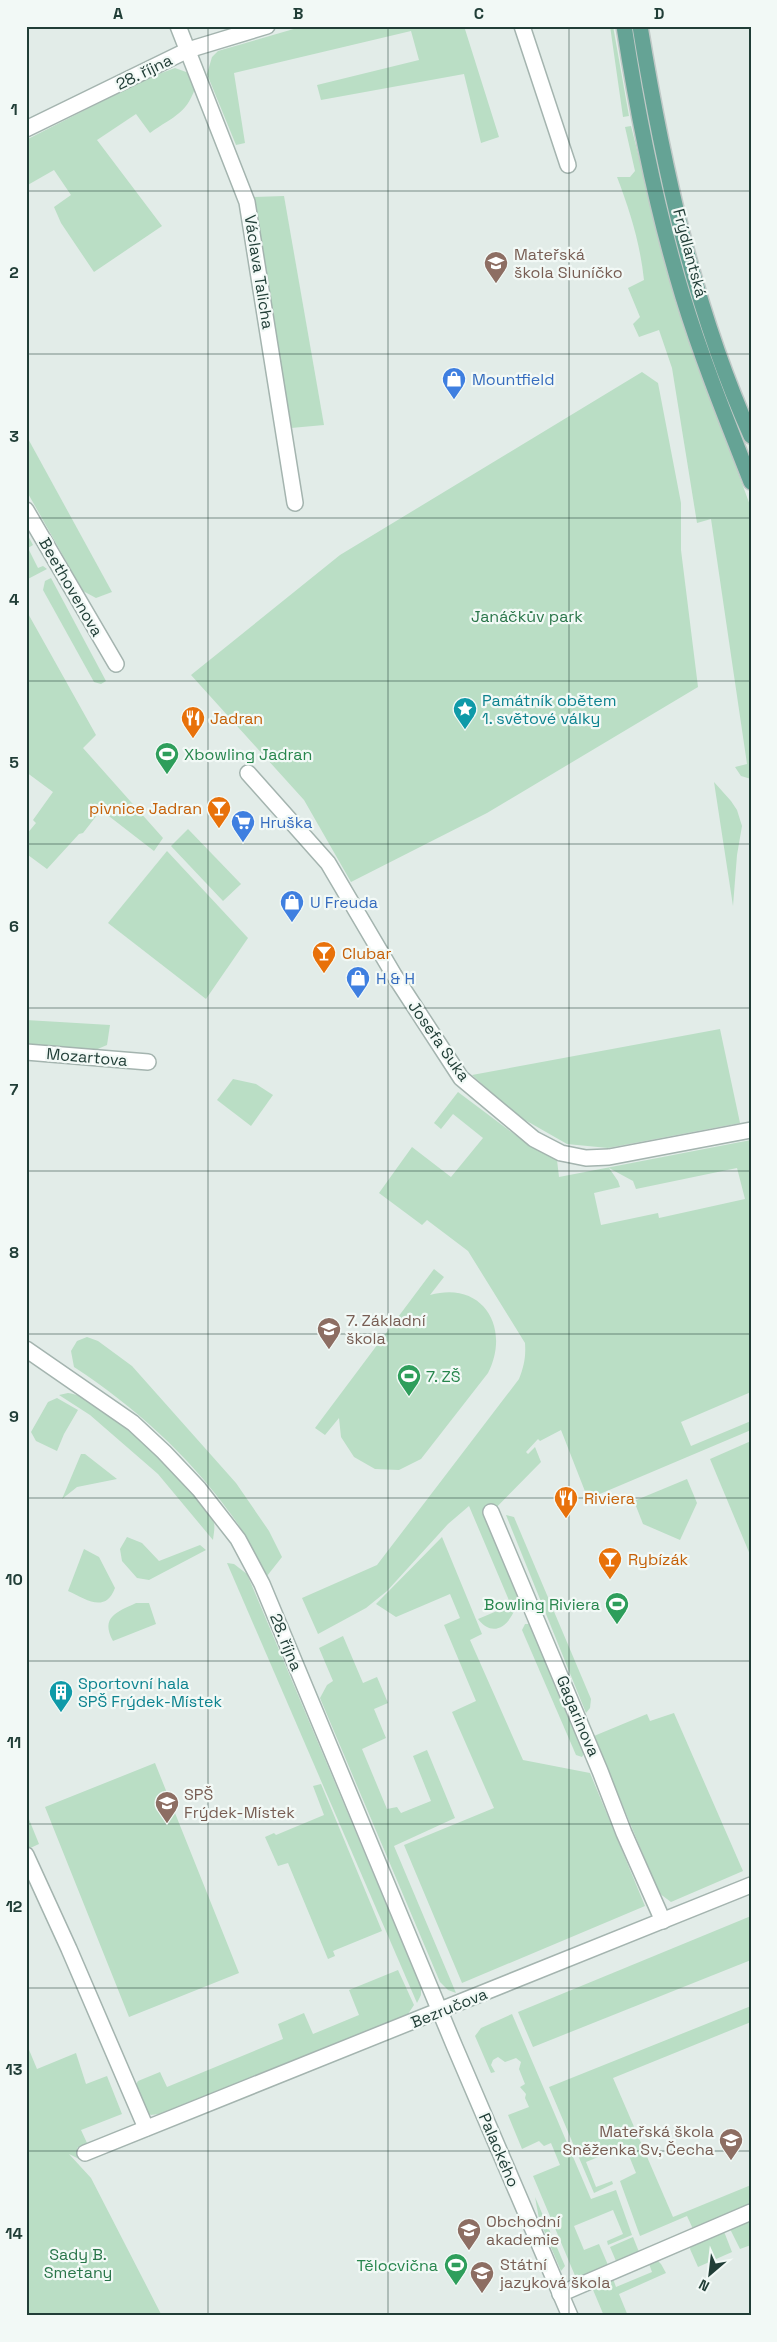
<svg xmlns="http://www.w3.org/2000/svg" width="777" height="2342" font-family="'Space Grotesk',sans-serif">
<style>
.green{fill:#badec5;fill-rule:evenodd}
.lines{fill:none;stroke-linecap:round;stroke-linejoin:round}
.minor-casing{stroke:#a4b4af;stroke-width:18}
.primary-casing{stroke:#c1c9c7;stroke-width:18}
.minor{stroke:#fff;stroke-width:15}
.primary{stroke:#65a395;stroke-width:15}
.grid{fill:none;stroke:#213e37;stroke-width:1;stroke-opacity:0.55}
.labels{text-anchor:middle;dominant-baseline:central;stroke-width:4.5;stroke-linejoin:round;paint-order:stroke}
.street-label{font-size:16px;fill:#213e37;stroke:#f2f9f6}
.education-label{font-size:16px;fill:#785e54;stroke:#f2f9f6;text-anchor:start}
.shop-label{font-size:16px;fill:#366cbe;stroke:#f2f9f6;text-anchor:start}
.park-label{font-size:16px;fill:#2a764a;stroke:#f2f9f6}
.culture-label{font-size:16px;fill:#0d838f;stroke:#f2f9f6;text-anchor:start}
.food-label{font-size:16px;fill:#c56008;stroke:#f2f9f6;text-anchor:start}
.leisure-label{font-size:16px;fill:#27864d;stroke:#f2f9f6;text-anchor:start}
.neatline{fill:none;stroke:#213e37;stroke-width:2}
.grid-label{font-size:16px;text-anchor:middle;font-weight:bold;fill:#213e37}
</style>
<rect width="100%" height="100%" fill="#e2ece8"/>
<g class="green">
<path d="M304,26H464L499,137L481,143L464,74L321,100L317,85L419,60L411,31L234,73L245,143L236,145L207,74L212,57L218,51Z"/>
<path d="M610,26H613L629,116L623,117Z"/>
<path d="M175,68L189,73L197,82C188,114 175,115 150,133L136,114L97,140L162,226L94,272L61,223L54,207L71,195L54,170L26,186V140L148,78Z"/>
<path d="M631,126L676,303L751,508V779L741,776L735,767L747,764L711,519L697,523L672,368L659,330L639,337L633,324L640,317L628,288L644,280C640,243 630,211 617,177H630L635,171L625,127Z"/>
<path d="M284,196L324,425L291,428L254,197Z"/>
<path d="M642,372L658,383L681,503V550L698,687L487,813L351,882L304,800L191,675L340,555Z"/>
<path d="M26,435L112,592L96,598L83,591L26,490Z"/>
<path d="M26,532L33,545L28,548L38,568L43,566L47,569L26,580Z"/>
<path d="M51,578L106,681L101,684L94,682L43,590L45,581Z"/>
<path d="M26,610L96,735L83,748L163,838L154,851L101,810L83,833L79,834L47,869L28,855L26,835L36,823L33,820L53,792L26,772Z"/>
<path d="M714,782L731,801L737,810L742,826L737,855L733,906Z"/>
<path d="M188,829L241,884L223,901L171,846Z"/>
<path d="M167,851L248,938L206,999L108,923Z"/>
<path d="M26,1020L110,1025L107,1045L93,1051L26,1047Z"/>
<path d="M720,1029L740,1123L608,1148L567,1144L518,1116L472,1075Z"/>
<path d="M233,1079L256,1084L273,1095L251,1126L217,1100Z"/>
<path d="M458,1092L530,1146L557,1160L559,1177L751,1140V1392L681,1422L691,1446L751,1421V1430L588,1499L561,1430L540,1441L538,1439L526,1452L528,1454L535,1447L541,1462L486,1518C495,1539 512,1572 517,1594C520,1610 499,1646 478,1619L511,1605L469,1506L448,1524L387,1591L366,1608L318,1634L302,1598L377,1565L519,1379C524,1366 526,1357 525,1343L468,1251L427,1220L422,1225L379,1193L412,1147L451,1177L483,1138L453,1114L441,1129L434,1123ZM609,1168L633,1181L636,1189L737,1168L745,1199L659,1218L658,1213L601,1225L594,1193L620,1187L618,1181Z"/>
<path d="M434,1269L444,1277L430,1295C483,1280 511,1328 488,1373L421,1459L399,1470L375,1469L354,1457L341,1437L339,1418L325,1435L315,1428Z"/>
<path d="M87,1337L98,1341L132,1366L236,1483L269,1531L282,1557L267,1576C255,1555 245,1532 230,1513C187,1454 135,1407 74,1367L71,1351L77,1341Z"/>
<path d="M68,1393C101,1395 196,1486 212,1517C216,1525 214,1531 213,1540L158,1474L90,1415L59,1395Z"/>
<path d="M57,1398L78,1410L64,1434L57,1451L36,1441L31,1432L48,1402Z"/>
<path d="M751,1441V1557L710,1459Z"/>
<path d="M81,1454H85L117,1479L77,1487L62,1499Z"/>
<path d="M687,1479L697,1503L680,1540L643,1524L634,1501Z"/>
<path d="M506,1515L514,1517L591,1699L590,1708L586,1713Z"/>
<path d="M127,1537L142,1543L159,1561L200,1545L206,1550L149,1580L137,1578L122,1561L120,1549Z"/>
<path d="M442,1537L482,1634L470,1640L523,1760L590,1773L645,1906L462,1983L404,1845L494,1808L452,1712L476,1701L444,1625L460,1618L450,1594L396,1617L376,1604Z"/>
<path d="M84,1549L99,1557L115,1588C105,1614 86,1599 68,1591Z"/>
<path d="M227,1563L234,1564L247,1574L421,1987V1995L417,2003Z"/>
<path d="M136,1603H149L156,1624L113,1641C100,1617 117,1612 136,1603Z"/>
<path d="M525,1624H530L585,1752L582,1757L576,1755L522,1630Z"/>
<path d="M343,1636L363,1683L377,1677L388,1703L374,1709L386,1738L362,1749L387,1809L397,1807L401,1813L431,1801L413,1756L427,1750L455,1818L394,1846L456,1993L448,1990L440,1982L320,1698L327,1685L333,1681L319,1648Z"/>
<path d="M674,1713L743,1871L671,1902L659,1893L594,1736L647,1714L650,1721Z"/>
<path d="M155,1763L239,1973L129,2017L45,1807Z"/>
<path d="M321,1784L382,1931L333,1951L335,1956L328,1959L288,1863L278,1866L265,1837L274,1833L276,1835L324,1815L313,1786Z"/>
<path d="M26,1812L39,1844L26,1850Z"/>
<path d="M751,1916V1960L533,2047L518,2012Z"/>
<path d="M398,1970L414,2005L408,2014L159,2114L151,2115L146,2112L134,2088L138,2081L160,2072L167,2087L283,2039L278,2024L304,2013L313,2034L359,2015L349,1990Z"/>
<path d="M751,2006V2022L613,2078L673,2217L751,2185V2205L693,2229L687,2216L640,2236L620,2181L636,2173L625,2146L586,2162L596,2187L612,2181L613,2184L594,2193L549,2087Z"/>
<path d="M512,2014L591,2199L616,2190L632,2235L608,2245L607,2241L623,2234L613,2210L574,2226L584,2250L599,2244L608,2265L576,2278L533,2176L560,2165L551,2143L544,2146L539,2141L522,2149L508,2115L529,2107L525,2098L526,2094L520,2087L525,2084L519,2069L521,2062L516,2058L505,2062L498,2057L493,2060L491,2065L495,2072L491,2073L475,2036L481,2028Z"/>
<path d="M27,2045L37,2069L76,2053L86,2084L107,2076L122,2114L81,2130L87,2143L77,2148L83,2161L69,2154L91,2178L162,2316H26Z"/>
<path d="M535,2197L565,2266L561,2271L539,2219Z"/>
<path d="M751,2218V2245L740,2249L729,2227Z"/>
<path d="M723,2229L732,2252L698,2267L690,2249L692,2243Z"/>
<path d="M633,2237L639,2252L616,2261L610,2247Z"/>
<path d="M655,2258L661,2264L666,2273L619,2294L628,2316H604L591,2285L612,2276L616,2287L652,2272L648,2261Z"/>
</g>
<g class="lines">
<g class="minor-casing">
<g id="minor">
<path d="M178,26L247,202L295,503"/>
<path d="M522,26L568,165"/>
<path d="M26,129L188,50L267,26"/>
<path d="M26,510L116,664"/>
<path d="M248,773L328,863L394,975L461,1078L534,1139L561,1153L586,1158L609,1157L751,1130"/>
<path d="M26,1052L148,1062"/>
<path d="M26,1349L133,1423L164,1452L199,1489L238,1539L262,1584L454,2045L570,2316"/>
<path d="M491,1512L600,1771L624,1833L663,1921"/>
<path d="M26,1855L69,1949L146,2128"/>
<path d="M85,2153L751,1885"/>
<path d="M560,2294L751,2212"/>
</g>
</g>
<g class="primary-casing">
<g id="primary">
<path d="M624,26C638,117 656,208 683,297C702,359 727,421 751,482"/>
<path d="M640,26C663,166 693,306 751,436"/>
</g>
</g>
<use href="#minor" class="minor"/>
<use href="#primary" class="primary"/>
</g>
<path class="grid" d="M208,26V2316M388,26V2316M569,26V2316M26,191H751M26,354H751M26,518H751M26,681H751M26,844H751M26,1008H751M26,1171H751M26,1334H751M26,1498H751M26,1661H751M26,1824H751M26,1988H751M26,2151H751"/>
<defs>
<g id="school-pin" transform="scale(1.25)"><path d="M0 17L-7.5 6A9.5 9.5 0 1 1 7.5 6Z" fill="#8d6e63" stroke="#f2f9f6"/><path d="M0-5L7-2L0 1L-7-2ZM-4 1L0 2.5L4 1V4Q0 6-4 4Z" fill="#fff"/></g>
<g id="shop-pin" transform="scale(1.25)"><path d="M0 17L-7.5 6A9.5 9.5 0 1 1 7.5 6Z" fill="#3f7fe0" stroke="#f2f9f6"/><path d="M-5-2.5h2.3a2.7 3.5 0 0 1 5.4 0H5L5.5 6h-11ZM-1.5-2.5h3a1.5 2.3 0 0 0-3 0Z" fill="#fff"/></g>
<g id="sight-pin" transform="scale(1.25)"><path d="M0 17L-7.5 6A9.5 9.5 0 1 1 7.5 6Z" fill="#0f9aa8" stroke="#f2f9f6"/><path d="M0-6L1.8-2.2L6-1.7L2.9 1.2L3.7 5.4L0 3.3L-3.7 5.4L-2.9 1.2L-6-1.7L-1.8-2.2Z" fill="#fff"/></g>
<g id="restaurant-pin" transform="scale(1.25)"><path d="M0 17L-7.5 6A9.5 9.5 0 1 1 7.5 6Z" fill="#e8710a" stroke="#f2f9f6"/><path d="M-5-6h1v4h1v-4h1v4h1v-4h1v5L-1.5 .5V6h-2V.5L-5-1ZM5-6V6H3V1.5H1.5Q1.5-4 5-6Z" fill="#fff"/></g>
<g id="stadium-pin" transform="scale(1.25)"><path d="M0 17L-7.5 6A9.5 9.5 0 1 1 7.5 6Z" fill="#2e9e5b" stroke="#f2f9f6"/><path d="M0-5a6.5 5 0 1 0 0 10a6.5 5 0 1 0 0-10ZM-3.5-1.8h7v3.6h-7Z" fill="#fff"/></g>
<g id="bar-pin" transform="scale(1.25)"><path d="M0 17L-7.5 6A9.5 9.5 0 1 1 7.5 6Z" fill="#e8710a" stroke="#f2f9f6"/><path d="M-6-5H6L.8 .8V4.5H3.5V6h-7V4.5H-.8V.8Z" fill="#fff"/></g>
<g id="supermarket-pin" transform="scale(1.25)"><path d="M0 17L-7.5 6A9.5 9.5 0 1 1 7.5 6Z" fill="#3f7fe0" stroke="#f2f9f6"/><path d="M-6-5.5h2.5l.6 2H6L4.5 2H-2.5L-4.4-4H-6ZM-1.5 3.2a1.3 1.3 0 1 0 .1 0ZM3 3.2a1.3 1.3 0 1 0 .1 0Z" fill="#fff"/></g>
<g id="building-pin" transform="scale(1.25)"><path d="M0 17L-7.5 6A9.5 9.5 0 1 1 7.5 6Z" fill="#0f9aa8" stroke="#f2f9f6"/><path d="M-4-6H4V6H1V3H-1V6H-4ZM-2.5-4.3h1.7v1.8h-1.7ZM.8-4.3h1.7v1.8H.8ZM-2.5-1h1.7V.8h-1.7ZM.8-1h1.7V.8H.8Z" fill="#fff"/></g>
<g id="university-pin" transform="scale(1.25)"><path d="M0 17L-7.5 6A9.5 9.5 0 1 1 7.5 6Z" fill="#8d6e63" stroke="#f2f9f6"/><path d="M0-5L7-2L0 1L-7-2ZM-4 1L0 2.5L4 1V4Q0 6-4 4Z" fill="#fff"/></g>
</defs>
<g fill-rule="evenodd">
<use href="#school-pin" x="496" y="263"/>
<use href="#shop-pin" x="454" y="379"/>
<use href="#sight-pin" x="465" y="709"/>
<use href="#restaurant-pin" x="193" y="718"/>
<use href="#stadium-pin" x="167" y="754"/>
<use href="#bar-pin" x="219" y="808"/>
<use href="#supermarket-pin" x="243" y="822"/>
<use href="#shop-pin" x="292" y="902"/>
<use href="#bar-pin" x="324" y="953"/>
<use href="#shop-pin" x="358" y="978"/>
<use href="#school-pin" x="329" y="1329"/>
<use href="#stadium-pin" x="409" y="1376"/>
<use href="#restaurant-pin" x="566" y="1498"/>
<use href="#bar-pin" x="610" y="1559"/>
<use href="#stadium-pin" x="617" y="1604"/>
<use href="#building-pin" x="61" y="1692"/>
<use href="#university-pin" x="167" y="1803"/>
<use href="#school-pin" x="731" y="2140"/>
<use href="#university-pin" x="469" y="2230"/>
<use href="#stadium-pin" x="456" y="2265"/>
<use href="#university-pin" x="482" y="2273"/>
</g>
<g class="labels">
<g class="street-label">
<text transform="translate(144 72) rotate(-26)">28. října</text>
<text transform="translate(690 253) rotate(75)">Frýdlantská</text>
<text transform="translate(259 272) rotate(81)">Václava Talicha</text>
<text transform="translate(71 587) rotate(60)">Beethovenova</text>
<text transform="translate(439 1041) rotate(55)">Josefa Suka</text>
<text transform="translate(87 1057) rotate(5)">Mozartova</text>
<text transform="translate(286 1642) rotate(68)">28. října</text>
<text transform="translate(578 1716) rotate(67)">Gagarinova</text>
<text transform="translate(449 2008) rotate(-22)">Bezručova</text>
<text transform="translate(499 2150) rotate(67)">Palackého</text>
</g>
<g class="education-label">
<text x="514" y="254">Mateřská<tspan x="514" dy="18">škola Sluníčko</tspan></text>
<text x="346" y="1320">7. Základní<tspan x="346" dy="18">škola</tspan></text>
<text x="184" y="1794">SPŠ<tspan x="184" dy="18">Frýdek-Místek</tspan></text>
<text x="714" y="2131" text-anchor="end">Mateřská škola<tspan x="714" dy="18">Sněženka Sv, Čecha</tspan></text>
<text x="486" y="2221">Obchodní<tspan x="486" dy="18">akademie</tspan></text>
<text x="500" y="2264">Státní<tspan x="500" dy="18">jazyková škola</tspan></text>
</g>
<g class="shop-label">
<text x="472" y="379">Mountfield</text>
<text x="260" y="822">Hruška</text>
<text x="310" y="902">U Freuda</text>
<text x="376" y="978">H &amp; H</text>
</g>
<g class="park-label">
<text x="527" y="616">Janáčkův park</text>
<text x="78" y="2254">Sady B.<tspan x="78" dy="18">Smetany</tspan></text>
</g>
<g class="culture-label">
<text x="482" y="700">Památník obětem<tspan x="482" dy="18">1. světové války</tspan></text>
<text x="78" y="1683">Sportovní hala<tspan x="78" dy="18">SPŠ Frýdek-Místek</tspan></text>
</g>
<g class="food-label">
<text x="210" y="718">Jadran</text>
<text x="202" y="808" text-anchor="end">pivnice Jadran</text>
<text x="342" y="953">Clubar</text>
<text x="584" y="1498">Riviera</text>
<text x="628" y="1559">Rybízák</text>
</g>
<g class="leisure-label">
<text x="184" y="754">Xbowling Jadran</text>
<text x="426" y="1376">7. ZŠ</text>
<text x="600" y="1604" text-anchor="end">Bowling Riviera</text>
<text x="438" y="2265" text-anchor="end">Tělocvična</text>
</g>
</g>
<rect width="777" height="2342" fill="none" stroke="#f2f9f6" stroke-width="55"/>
<g transform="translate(710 2274) rotate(208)" stroke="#f2f9f6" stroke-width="4" paint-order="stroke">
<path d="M0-4L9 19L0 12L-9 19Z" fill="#213e37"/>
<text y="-8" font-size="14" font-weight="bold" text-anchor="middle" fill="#213e37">N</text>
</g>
<rect x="28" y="28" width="722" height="2286" class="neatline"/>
<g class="grid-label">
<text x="118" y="19">A</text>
<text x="298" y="19">B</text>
<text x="479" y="19">C</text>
<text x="659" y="19">D</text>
<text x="14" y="115">1</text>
<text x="14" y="278">2</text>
<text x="14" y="442">3</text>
<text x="14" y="605">4</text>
<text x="14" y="768">5</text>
<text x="14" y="932">6</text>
<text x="14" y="1095">7</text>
<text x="14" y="1258">8</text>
<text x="14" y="1422">9</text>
<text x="14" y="1585">10</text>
<text x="14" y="1748">11</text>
<text x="14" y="1912">12</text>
<text x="14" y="2075">13</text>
<text x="14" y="2239">14</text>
</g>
</svg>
